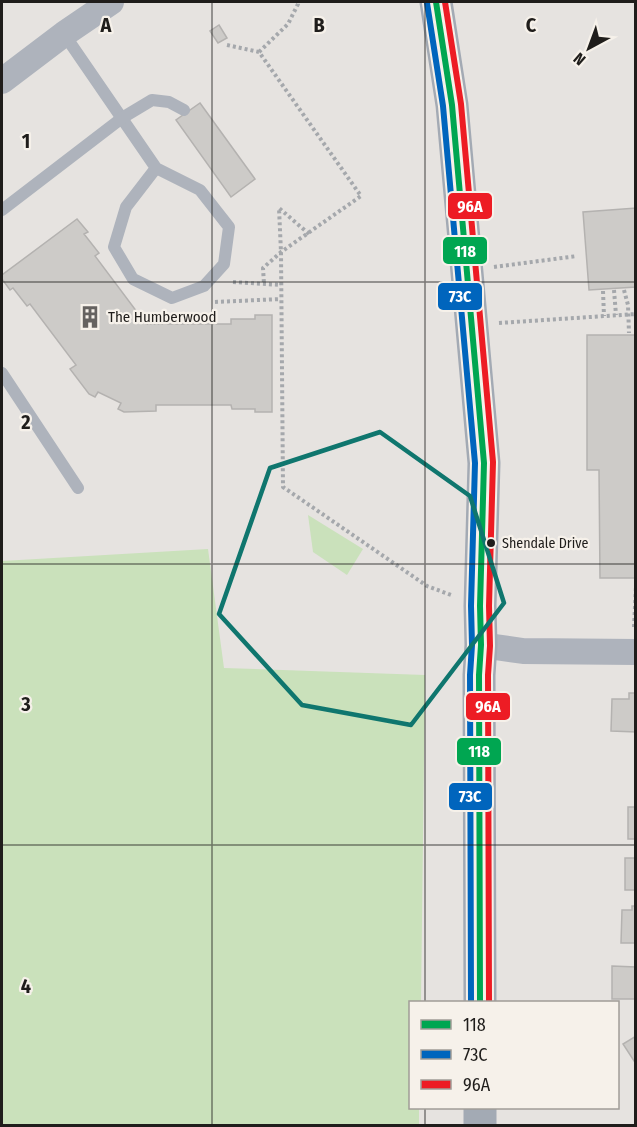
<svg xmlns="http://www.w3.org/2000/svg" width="637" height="1127" font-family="'Fira Sans Condensed',sans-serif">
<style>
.green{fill:#cae1bb}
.building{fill:#cdcbc8;stroke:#b4b2b0;stroke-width:1.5}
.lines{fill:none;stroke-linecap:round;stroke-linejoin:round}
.path{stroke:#a5a8ac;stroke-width:4;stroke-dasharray:3 3;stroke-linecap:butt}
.service{stroke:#aeb3bc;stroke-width:12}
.minor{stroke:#aeb3bc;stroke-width:26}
.secondary{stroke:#a3aab4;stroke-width:33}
.bus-1-casing{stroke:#f6f1ea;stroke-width:10}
.bus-2-casing{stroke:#f6f1ea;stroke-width:10}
.bus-3-casing{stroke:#f6f1ea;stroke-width:10}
.bus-1{stroke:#00a651;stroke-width:6}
.bus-2{stroke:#0065bd;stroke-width:6}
.bus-3{stroke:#ed1c24;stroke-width:6}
.marked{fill:none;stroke:#0f766e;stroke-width:4.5;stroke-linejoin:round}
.grid{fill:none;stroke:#1f1d1b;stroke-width:1.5;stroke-opacity:0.55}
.bus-dot{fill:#1f1d1b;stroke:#f6f1ea;stroke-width:2}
.labels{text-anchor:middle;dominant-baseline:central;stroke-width:4.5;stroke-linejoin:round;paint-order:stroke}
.bus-label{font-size:14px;fill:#1f1d1b;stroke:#f6f1ea;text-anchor:start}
.poi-label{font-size:15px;fill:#1f1d1b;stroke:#f6f1ea;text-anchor:start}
.grid-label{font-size:20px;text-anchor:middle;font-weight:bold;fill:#1f1d1b;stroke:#f6f1ea;stroke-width:4.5;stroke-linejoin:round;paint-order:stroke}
.line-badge{stroke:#f6f1ea;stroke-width:2}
.badge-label{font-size:16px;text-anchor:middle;font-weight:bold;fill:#fff}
</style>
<rect width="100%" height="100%" fill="#e6e3e0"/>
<g class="green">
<path d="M308,515L363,549L347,575L313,552Z"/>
<path d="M208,549L224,668L425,675L421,1002H410V1108H419V1125H2V561Z"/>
</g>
<g class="building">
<path d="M219,25L227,38L218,43L210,31Z"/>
<path d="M200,103L255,179L231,197L176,120Z"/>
<path d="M636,208V287L589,290L583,212Z"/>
<path d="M77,219L88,232L84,234L99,253L95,256L146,324H231V319H255V315H272V412H255V409H232L231,405H156V411L124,412L118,409L121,403L98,392L95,397L89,394L70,369L76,365L30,304L27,306L13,288L10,290L2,279V275Z"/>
<path d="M587,335H636V578H600L599,470H587Z"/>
<path d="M629,693H636V732L611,731L612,699H629Z"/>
<rect x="628" y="807" width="8" height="32"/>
<rect x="625" y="858" width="11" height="32"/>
<path d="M632,906H636V943H621L622,910H632Z"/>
<path d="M612,966L636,967V999H612Z"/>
<path d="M636,1036V1064L623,1044Z"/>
</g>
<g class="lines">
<g class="path">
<path d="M227,45L259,52L361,196L281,252L263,268L264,284"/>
<path d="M259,52L288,24L298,4V2"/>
<path d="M309,234L279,208L281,252L283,487L427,586L451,595"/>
<path d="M494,267L577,256"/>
<path d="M233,282L281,285"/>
<path d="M614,290L616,315"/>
<path d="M624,290L628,305L629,333"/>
<path d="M603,291L604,316"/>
<path d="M215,302L281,299"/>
<path d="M499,323L636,314"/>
<path d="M634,627L636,586"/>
</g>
<g class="service">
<path d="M64,34L156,168L126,207L114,247L133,279L172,298L204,286L224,264L229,227L200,190L156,168"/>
<path d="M2,210L122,118L152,100L169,102L184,110"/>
<path d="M2,373L78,488"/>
</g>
<g class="minor">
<path d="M2,81L64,34L111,2"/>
<path d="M481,645L523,651L636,652"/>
</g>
<g class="secondary">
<path d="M436,2L452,105L484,463L480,606L481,645L479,675L480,1002"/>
<path d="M480,1126V1108"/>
</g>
<g class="bus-1-casing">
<path id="bus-1" d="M436,2L452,105L484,463L480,606L481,645L479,675L480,1002"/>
</g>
<g class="bus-2-casing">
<path id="bus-2" d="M427,3L443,106L475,463L471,606L472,645L470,675L471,1002"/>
</g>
<g class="bus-3-casing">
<path id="bus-3" d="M445,2L461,104L493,462L489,606L490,646L488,675L489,1002"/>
</g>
<use href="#bus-1" class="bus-1"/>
<use href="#bus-2" class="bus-2"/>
<use href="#bus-3" class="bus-3"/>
</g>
<path class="marked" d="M380,432L470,496L504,603L411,725L302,705L219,614L270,468Z"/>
<path class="grid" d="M212,2V1126M425,2V1002M2,282H636M2,564H636M2,845H636M425,1108V1126"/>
<defs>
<g id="building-bare" transform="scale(1.8)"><path d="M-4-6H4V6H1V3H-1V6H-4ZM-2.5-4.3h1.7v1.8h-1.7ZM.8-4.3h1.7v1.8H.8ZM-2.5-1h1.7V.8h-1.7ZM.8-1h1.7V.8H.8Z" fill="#656260" stroke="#f6f1ea" stroke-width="2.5" paint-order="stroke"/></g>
</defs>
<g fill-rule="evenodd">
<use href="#building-bare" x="90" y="317"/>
</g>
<circle class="bus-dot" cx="491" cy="543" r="5"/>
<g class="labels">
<g class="bus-label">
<text x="502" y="543">Shendale Drive</text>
</g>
<g class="poi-label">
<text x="108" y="317">The Humberwood</text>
</g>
</g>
<g class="grid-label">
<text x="106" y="32">A</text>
<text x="319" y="32">B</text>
<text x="531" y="32">C</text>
<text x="26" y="148">1</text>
<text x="26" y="429">2</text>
<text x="26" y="711">3</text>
<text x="26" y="993">4</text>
</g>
<g class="line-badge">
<rect x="447" y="192" width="46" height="28" rx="6" fill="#ed1c24"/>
<rect x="442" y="236" width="46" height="29" rx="6" fill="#00a651"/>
<rect x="437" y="282" width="46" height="29" rx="6" fill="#0065bd"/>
<rect x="465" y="692" width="46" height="29" rx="6" fill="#ed1c24"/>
<rect x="456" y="737" width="46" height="29" rx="6" fill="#00a651"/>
<rect x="448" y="782" width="45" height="29" rx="6" fill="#0065bd"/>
</g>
<g class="badge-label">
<text x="470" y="212">96A</text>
<text x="465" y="257">118</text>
<text x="460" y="302">73C</text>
<text x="488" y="712">96A</text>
<text x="479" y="757">118</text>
<text x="470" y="802">73C</text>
</g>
<rect width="637" height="1127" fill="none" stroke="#1f1d1b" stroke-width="6"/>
<rect x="409" y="1001" width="210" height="108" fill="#f6f1ea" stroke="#a09c97" stroke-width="1.5"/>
<rect x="421" y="1020" width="30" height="9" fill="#00a651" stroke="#a09c97" stroke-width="1.5"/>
<text x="463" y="1031" font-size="18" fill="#1f1d1b">118</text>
<rect x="421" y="1050" width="30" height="9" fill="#0065bd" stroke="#a09c97" stroke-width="1.5"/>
<text x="463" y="1061" font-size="18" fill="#1f1d1b">73C</text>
<rect x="421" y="1080" width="30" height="9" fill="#ed1c24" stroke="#a09c97" stroke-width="1.5"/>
<text x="463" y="1091" font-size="18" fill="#1f1d1b">96A</text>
<g transform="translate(589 48) rotate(221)" stroke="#f6f1ea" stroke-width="4.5" paint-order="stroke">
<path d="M0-4.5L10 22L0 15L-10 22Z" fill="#1f1d1b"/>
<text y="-9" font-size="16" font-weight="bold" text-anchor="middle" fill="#1f1d1b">N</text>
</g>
</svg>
